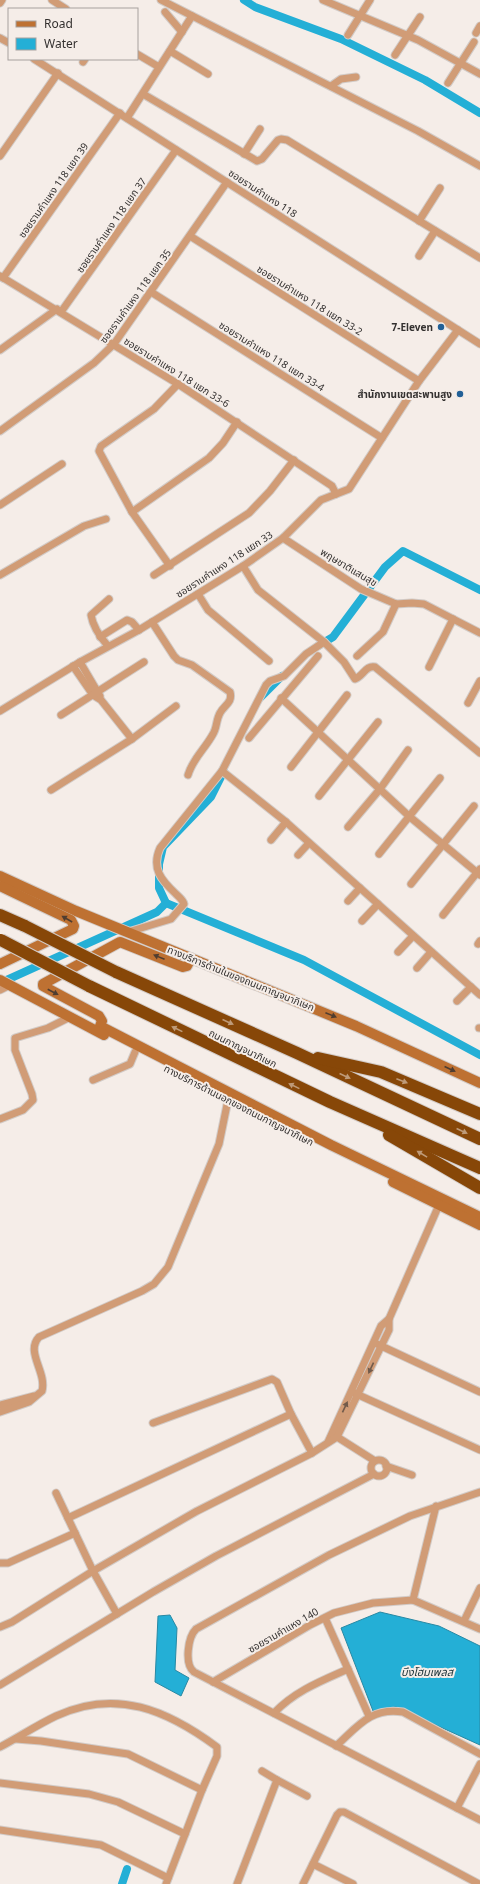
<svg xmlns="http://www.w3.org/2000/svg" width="480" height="1884" font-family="'Noto Sans','Noto Sans Thai',sans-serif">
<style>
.water{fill:#24afd6;stroke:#2889a4}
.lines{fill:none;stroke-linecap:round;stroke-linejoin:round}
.canal{stroke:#24afd6;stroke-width:8}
.minor-casing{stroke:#d2cbc7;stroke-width:9}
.secondary-casing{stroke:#d2cbc7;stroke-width:12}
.motorway-casing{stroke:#d2cbc7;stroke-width:14}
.minor{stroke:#d19c76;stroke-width:7}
.secondary{stroke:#be7132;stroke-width:10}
.motorway{stroke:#874708;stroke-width:12}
.motorway-bridge-casing{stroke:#d2cbc7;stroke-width:14;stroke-linecap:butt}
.motorway-bridge{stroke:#874708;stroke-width:12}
.oneway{fill:#4f3d30}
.oneway2{fill:#be9a78}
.oneway3{fill:#725b4b}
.poi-dot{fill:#226097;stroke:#f5ede8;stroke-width:1.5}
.labels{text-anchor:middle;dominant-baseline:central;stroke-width:4;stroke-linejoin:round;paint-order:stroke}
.street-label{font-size:10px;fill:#33302f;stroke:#f5ede8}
.poi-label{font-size:10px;font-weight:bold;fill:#33302f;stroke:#f5ede8;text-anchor:end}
.water-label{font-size:11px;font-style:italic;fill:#1d333a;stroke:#f5ede8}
</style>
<rect width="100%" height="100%" fill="#f5ede8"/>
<g class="water">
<path d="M380,1612L439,1626L480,1646V1745L396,1707L373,1711L341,1628Z"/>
<path d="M170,1615L177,1628L175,1670L189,1678L181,1696L155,1682L158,1616Z"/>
</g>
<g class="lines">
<g class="canal">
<path d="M244,0L255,7L341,39L425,80L480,113"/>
<path d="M318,646L333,637L385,567L403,551L480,590"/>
<path d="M260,698L282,676"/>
<path d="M166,903L304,960L480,1055"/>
<path d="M0,983L157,912L166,903L159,888V864L163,847L211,797L224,771"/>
<path d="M122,1884L127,1869"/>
</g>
<g class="minor-casing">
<g id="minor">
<path d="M52,0L66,9"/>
<path d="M161,0L418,131L480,166"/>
<path d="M323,0L418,40L480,74"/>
<path d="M0,3L2,0"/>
<path d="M165,12L182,32"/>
<path d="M476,33L480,26"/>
<path d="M348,35L370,0"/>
<path d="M0,38L9,43"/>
<path d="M170,51L208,74"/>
<path d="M137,54L159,67"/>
<path d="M395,55L420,17"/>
<path d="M34,59L480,344"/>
<path d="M83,62L85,59"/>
<path d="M448,83L474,42"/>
<path d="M331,86L341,79L356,77"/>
<path d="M143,94L257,161L262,159L278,140L281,139L287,140L480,258"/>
<path d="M127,118L192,16"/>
<path d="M244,154L260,129"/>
<path d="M0,156L58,73"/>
<path d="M419,221L440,188"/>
<path d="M190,236L419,381"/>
<path d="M419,256L435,231"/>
<path d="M0,276L178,384L332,486L336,494"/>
<path d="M3,278L120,113"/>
<path d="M151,292L382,438"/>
<path d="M61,312L176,150"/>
<path d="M0,350L57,309"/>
<path d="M0,431L94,363L114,344L227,182"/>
<path d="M0,505L62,464"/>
<path d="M132,512L209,458L223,443L237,422"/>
<path d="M283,538L361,589L396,604L412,603L424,604L480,633"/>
<path d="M170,566L132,512L99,451L101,446L154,409L178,384"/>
<path d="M243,566L258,590L324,642L344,662L355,679C363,676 366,665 375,667L480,753"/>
<path d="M0,575L84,526L106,519"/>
<path d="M154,575L249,513L270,491L294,460"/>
<path d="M198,594L208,610L269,661"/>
<path d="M152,622L174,656L178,660L192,665L230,692C233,703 224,705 220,713C216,720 217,728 213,734C205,749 193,758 188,775"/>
<path d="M100,637L127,620L132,622L139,630"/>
<path d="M108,646C100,637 93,627 91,615L109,599"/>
<path d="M357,656L383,632L396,604"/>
<path d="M80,662L100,696"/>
<path d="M73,666L93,695L101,700L132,739"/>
<path d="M429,667L453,619"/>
<path d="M281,698L410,817L480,875"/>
<path d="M468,703L480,681"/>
<path d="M0,711L80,662L139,630L243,566L283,538L321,500L349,489L419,381L458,330"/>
<path d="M61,715L144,662"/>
<path d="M249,738L318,656"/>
<path d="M291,767L347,695"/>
<path d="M222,771L286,822L480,995"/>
<path d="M51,790L132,739L176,706"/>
<path d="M319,796L378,722"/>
<path d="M348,827L380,789L408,750"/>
<path d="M271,840L286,822"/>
<path d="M379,854L440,778"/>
<path d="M298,855L309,843"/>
<path d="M411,884L474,806"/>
<path d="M348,901L360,888"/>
<path d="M443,915L480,869"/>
<path d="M362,921L378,904"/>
<path d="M128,932L171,919L184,904C183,900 180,898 176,894C161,880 151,868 160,848L222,771L266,685L270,681L284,676L306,654L324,642"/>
<path d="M478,944L480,941"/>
<path d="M398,952L413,936"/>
<path d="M417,968L431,952"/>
<path d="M0,990L10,985"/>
<path d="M457,1001L471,987"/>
<path d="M479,1028H480"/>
<path d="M93,1080L130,1064L135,1052"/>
<path d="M0,1119L23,1110L33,1100L32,1094L15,1050V1038L48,1028L70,1017"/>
<path d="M377,1344L480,1392"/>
<path d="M352,1392L480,1450"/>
<path d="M0,1405L34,1396"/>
<path d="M0,1412L29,1402L42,1391C47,1372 25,1352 39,1337L142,1291L154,1284L168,1267L219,1144L228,1100"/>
<path d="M153,1423L272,1379L277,1382L291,1414L312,1453"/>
<path d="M334,1435L375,1461"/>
<path d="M328,1442L381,1326L389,1319"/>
<circle cx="379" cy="1468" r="8"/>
<path d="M386,1466L412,1475"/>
<path d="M480,1492L410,1516L329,1555L196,1629C188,1637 184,1664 194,1672L480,1820"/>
<path d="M56,1493L93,1571L117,1614"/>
<path d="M68,1518L291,1414"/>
<path d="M0,1563H8L75,1533"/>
<path d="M413,1600L436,1506"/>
<path d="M325,1618L369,1716"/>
<path d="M464,1621L480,1588"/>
<path d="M0,1627L12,1622L93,1571L197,1511L312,1453L337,1437L389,1330V1319L439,1205"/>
<path d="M213,1682L310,1625L334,1613L373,1603L413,1600L480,1629"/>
<path d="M0,1685L153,1592L216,1556L374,1474"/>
<path d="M274,1713C295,1691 321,1681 348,1669"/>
<path d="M16,1739L41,1741L128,1754L202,1790"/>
<path d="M336,1746C358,1726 371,1707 403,1712L480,1754"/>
<path d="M0,1747C19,1737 37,1725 56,1716C116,1688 167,1710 217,1747V1756L202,1790L166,1884"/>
<path d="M277,1780L307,1796"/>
<path d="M0,1783L89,1794L118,1802L185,1834"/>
<path d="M457,1808L480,1764"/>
<path d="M0,1830L101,1845L168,1878"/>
<path d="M313,1864L353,1884"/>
<path d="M237,1884L277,1780L262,1771"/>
<path d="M303,1884L337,1815L340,1812H344L479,1884"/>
</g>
</g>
<g class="secondary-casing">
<g id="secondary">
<path d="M0,876L76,911L356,1026L480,1083"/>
<path d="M0,886L71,920L74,926L73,929L0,964"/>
<path d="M191,958L187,966L183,967L120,942L43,984V986L99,1016L102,1021L100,1026L331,1145L480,1217"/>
<path d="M0,980L104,1035"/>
<path d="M393,1182L480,1225"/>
</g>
</g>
<g class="motorway-casing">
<g id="motorway">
<path d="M0,915L25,926"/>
<path d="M116,972L297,1053L480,1139"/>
<path d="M89,986L330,1102L480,1168"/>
<path d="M318,1058L381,1072L480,1114"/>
<path d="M389,1135L480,1188"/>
</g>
</g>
<use href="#minor" class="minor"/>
<use href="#secondary" class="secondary"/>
<use href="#motorway" class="motorway"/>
<g class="motorway-bridge-casing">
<g id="motorway-bridge">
<path d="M25,926L116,972"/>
<path d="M1,940L89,986"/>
</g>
</g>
<use href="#motorway-bridge" class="motorway-bridge"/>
</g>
<defs><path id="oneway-solid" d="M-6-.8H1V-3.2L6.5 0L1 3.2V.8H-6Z"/></defs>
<g class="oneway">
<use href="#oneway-solid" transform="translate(67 919) rotate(-150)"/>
<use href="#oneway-solid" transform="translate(159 957) rotate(-158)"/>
<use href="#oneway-solid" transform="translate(53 992) rotate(28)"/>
<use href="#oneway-solid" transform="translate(331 1015) rotate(22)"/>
<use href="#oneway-solid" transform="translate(450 1069) rotate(25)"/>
</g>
<g class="oneway2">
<use href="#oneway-solid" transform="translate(228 1022) rotate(24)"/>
<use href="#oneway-solid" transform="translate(177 1029) rotate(-154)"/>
<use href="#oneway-solid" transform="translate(345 1076) rotate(25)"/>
<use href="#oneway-solid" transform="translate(402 1081) rotate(21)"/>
<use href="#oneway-solid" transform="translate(294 1086) rotate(-154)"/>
<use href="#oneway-solid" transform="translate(462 1131) rotate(25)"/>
<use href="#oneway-solid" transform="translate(422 1154) rotate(-149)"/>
</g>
<g class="oneway3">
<use href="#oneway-solid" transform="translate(371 1368) rotate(115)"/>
<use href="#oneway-solid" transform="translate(345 1407) rotate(-65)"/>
</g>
<g class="poi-dot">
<circle cx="441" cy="327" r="4"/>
<circle cx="460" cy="394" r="4"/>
</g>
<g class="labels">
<g class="street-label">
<text transform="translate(53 190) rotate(-55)">ซอยรามคำแหง 118 แยก 39</text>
<text transform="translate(263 193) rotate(33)">ซอยรามคำแหง 118</text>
<text transform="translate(111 225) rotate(-55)">ซอยรามคำแหง 118 แยก 37</text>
<text transform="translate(135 296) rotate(-54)">ซอยรามคำแหง 118 แยก 35</text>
<text transform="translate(310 300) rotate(32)">ซอยรามคำแหง 118 แยก 33-2</text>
<text transform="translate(272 356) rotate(32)">ซอยรามคำแหง 118 แยก 33-4</text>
<text transform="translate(177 372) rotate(32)">ซอยรามคำแหง 118 แยก 33-6</text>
<text transform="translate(224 564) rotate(-33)">ซอยรามคำแหง 118 แยก 33</text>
<text transform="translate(349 567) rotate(31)">พฤษชาติแสนสุข</text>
<text transform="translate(241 978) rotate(22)">ทางบริการด้านในของถนนกาญจนาภิเษก</text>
<text transform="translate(243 1048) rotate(26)">ถนนกาญจนาภิเษก</text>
<text transform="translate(239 1105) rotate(27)">ทางบริการด้านนอกของถนนกาญจนาภิเษก</text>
<text transform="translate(283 1630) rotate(-30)">ซอยรามคำแหง 140</text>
</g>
<g class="poi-label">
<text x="433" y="327">7-Eleven</text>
<text x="452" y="394">สำนักงานเขตสะพานสูง</text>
</g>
<g class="water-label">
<text x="427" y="1671">บึงโฮมเพลส</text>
</g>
</g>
<rect x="8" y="8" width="130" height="52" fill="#f5ede8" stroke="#a7a19e"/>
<rect x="16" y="21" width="20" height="6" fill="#be7132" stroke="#a7a19e"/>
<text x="44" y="28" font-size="12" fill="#33302f">Road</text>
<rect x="16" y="38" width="20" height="12" fill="#24afd6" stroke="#a7a19e"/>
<text x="44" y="48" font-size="12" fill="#33302f">Water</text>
</svg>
